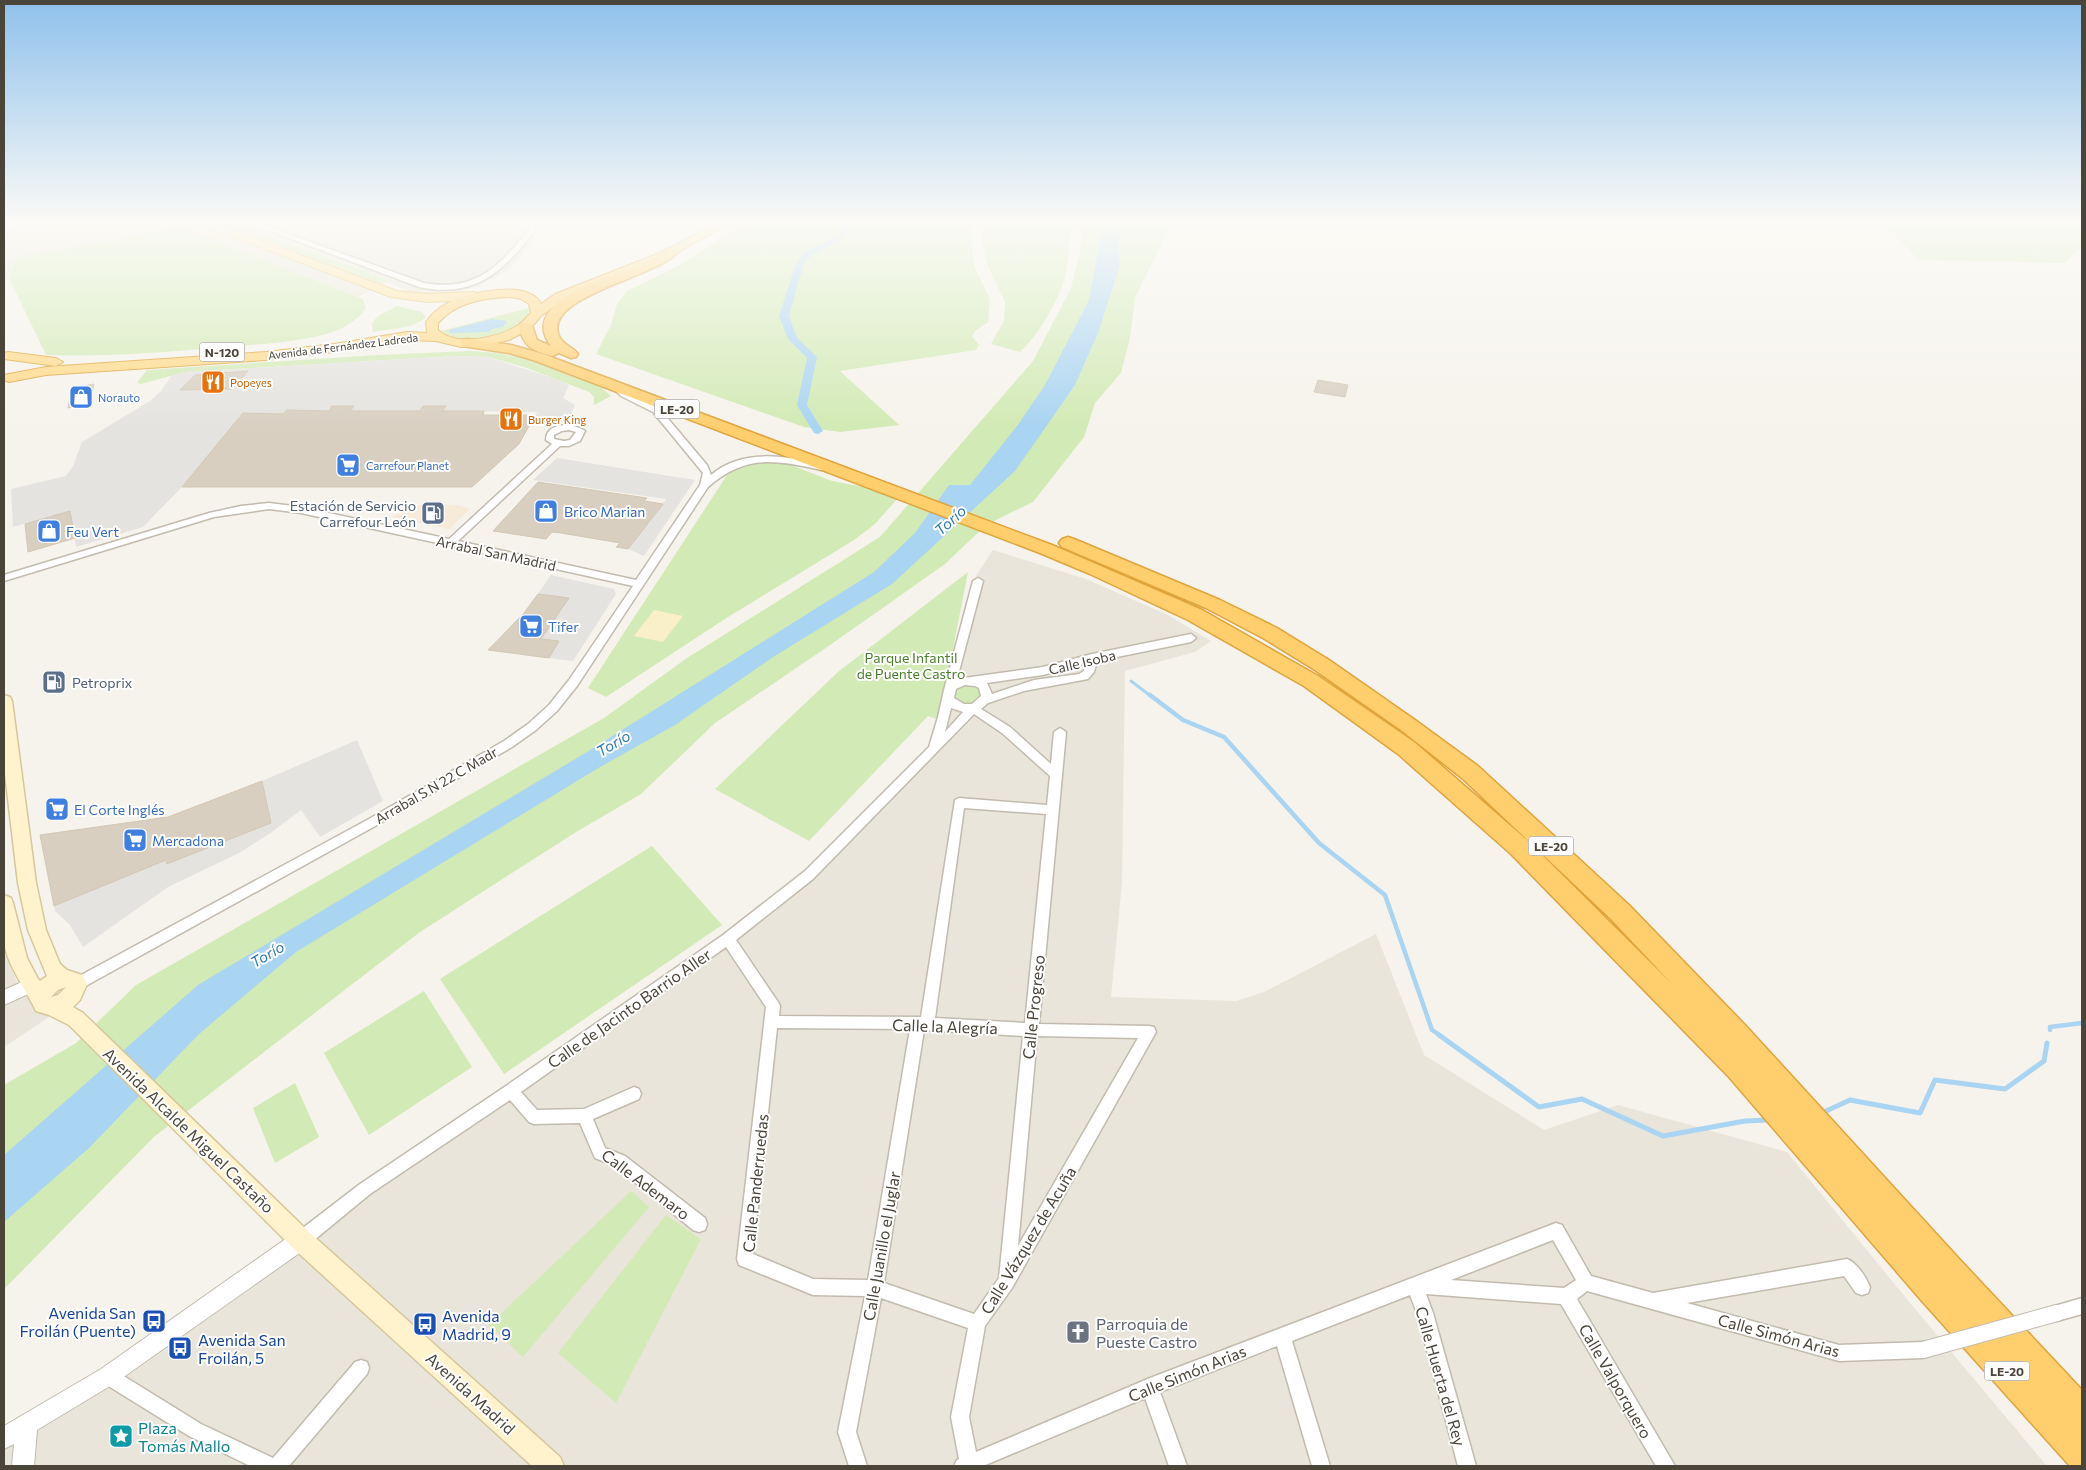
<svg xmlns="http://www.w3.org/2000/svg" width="2086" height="1470" font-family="Commissioner,sans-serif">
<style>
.residential{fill:#eae5da}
.commercial{fill:#f7ead8}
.green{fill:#d2eab5}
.sand{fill:#f9efc9}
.parking{fill:#e5e3e0}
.water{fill:#a9d4f2}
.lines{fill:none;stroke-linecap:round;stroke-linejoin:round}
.stream-far2{stroke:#a9d4f2;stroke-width:3}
.stream-far1{stroke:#a9d4f2;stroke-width:4.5}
.stream{stroke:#a9d4f2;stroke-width:5}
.canal{fill:#a9d4f2;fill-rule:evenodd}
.building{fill:#d8cfc1;stroke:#d3c7b4}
.minor-casing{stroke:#c2bbae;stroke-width:3}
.tertiary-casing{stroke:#c2bbae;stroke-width:2}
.secondary-casing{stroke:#d6c79b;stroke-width:3}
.primary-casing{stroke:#e6c16a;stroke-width:2}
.trunk-casing{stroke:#e0a43c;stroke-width:2}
.motorway-casing{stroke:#e0a43c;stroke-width:3}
.minor{fill:#fff;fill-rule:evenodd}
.tertiary{fill:#fff;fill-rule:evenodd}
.secondary{fill:#fff3cd;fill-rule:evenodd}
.primary{fill:#ffe39c;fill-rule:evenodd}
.trunk{fill:#ffd985;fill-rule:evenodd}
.motorway{fill:#ffcf6e;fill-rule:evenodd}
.minor-bridge-casing{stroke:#c2bbae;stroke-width:18;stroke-linecap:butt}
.minor-bridge{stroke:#fff;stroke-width:16}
.labels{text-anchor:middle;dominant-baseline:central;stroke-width:4;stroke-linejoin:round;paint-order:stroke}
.far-street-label{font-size:11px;fill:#4b4439;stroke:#fff}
.far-food-label{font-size:11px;fill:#c56008;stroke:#fff;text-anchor:start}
.far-shop-label{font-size:11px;fill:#366cbe;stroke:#fff;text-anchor:start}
.shield{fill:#fff;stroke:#817c74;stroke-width:1}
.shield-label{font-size:12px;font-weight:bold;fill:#4b4439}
.service-label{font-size:14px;fill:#4e5e75;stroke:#fff;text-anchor:end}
.shop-label{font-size:14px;fill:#366cbe;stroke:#fff;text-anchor:start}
.street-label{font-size:14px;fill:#4b4439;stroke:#fff}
.park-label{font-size:14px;fill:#4a7f2a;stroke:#fff}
.water-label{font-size:15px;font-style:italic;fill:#2e7ab2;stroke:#fff}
.near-street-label{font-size:16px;fill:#4b4439;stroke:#fff}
.near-transit-label{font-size:16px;fill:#164399;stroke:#fff;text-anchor:start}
.near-worship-label{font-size:16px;fill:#5b616d;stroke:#fff;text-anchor:start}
.near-culture-label{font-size:16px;fill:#0d838f;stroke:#fff;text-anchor:start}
</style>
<rect width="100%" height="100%" fill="#f6f3ec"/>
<g class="residential">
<path d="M4,222H548L521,257L507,271L476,287L456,293H413L387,282L358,297L179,227L16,258L10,280H4Z"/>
<path d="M993,550L1086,579L1168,615L1211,641L1195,652L1125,671L1122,883L1111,997L1236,1001L1264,992L1376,934L1424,1055L1544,1130L1618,1105L1787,1152L1906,1298L2047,1466H4V1438L133,1358L697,962L812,869L928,749L947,712L977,574Z"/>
<path d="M4,952L22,993L49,1017L4,1047Z"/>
</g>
<path class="commercial" d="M422,504L457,505L470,509L449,529L391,517Z"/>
<g class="green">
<path d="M217,222H231L388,280L381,283Z"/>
<path d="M747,222H972V250L975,268L990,299L988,322L975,331L972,336L979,345L976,350L840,371L899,425L840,432L804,427L596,354L611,325L617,304L627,291L676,267Z"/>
<path d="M983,222H1072C1070,240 1069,258 1065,276C1059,301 1039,334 1020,352L991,344L1004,321L1005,302L987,264L982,238Z"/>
<path d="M1083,222H1166L1168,232L1135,297L1130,338L1121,373L1095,403L1084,437L1033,502L986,525L945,564L833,643L715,723L641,794L576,832L420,932L155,1136L4,1289V1085L76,1043L136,985L604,718L687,658L880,537L1033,361L1071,288L1080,251Z"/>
<path d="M1879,222H2082V247L2065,263L1918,260L1896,236Z"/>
<path d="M179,227L358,297L363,299L366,308C359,319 346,327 333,332C302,342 261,344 228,347C168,352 107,357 46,355L10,280L16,258Z"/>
<path d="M397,306L422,312L426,317C414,329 388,329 373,332L372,323L378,316Z"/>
<path d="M529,308C532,333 478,341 459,339C452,337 447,335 441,331Z"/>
<path d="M469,351L499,353L529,360L602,388L611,396L594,405V397L589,392L524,367L488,357L454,356L185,372L141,384L137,383L147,370L377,355Z"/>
<path d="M774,462L791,465L832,481L869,488L897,499L875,524L854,540L728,617L606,697L588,688L727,475C743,466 756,463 774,462Z"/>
<path d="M968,572L939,720L928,716L809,841L715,789L838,672Z"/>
<path d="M966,684L978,686L983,693L979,701C968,706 963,705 954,698L956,689Z"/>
<path d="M652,846L722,925L504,1074L440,979Z"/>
<path d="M424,991L472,1067L369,1135L324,1053Z"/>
<path d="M295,1083L319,1137L275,1163L253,1108Z"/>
<path d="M631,1191L649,1207L523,1357L489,1325Z"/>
<path d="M666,1215L701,1239L616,1403L558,1353Z"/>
</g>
<path class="sand" d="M654,610L683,616L663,642L634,636Z"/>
<g class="parking">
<path d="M454,356L488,357L559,380L569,385L563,398L575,405L570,416L543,426L533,423L537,412L442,411L445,406H423L420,411H350L353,406H332L329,411L287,410L283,414L243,413L182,487L143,527L76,547L70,511L13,527L11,489L66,476L73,466L82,442L150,401L161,391L172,375L185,372Z"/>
<path d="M557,458L695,480L644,556L628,549L666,499L533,480Z"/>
<path d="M551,575L614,589L616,594L573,661L549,658L559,641L541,639L568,598L538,594Z"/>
<path d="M357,740L383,801L320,837L301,810L272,832L239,853L168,887L83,947L70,925L55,911L54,906L166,860L167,864L271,823L262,781Z"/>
</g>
<g class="water">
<path d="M1106,222H1127L1118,244L1120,265L1098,333L1075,385L1015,471L892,584L773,657L675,725L600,767L296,952L199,1034L89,1148L4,1222V1155L198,985L587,752L874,572L915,533L949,485H970L1017,426L1045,385L1089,300L1100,240Z"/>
<path d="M492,319L507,321L503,327L492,329L488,332L449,333V330Z"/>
</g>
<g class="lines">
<path class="stream-far2" d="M1131,681L1152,697"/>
<g class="stream-far1">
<path d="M1150,695L1183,720L1224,737L1319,843L1385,895L1432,1030L1441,1036"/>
<path d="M2050,1030V1027L2082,1023"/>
</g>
<g class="stream">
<path d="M1439,1035L1539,1107L1582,1099L1663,1136L1745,1121L1768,1120"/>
<path d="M1824,1112L1850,1100L1920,1113L1935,1080L2005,1089L2044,1061L2047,1043"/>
</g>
<path class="canal" d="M840,222H848L847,236L810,256L803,266L789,316L797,338L817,357L807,405L823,431L818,434L814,433L797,405L807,358L788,339L779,316L795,266L804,252L839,235Z"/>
</g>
<g class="building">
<path d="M248,371L232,389L180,390L195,375Z"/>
<path d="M1318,380L1348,385L1345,397L1314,392Z"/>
<path d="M94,384L90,404L68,408L72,388Z"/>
<path d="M332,406H354L350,411H420L423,406H446L442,411H484L483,415H535L519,444L472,487H182L243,413L283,414L287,410L329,411Z"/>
<path d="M538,482L647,498L644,501L663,504L628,549L616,547L620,543L561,533L552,532L546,539L493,531Z"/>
<path d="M70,511L75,538L28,552L25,524Z"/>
<path d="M538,594L569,598L541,639L559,641L549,658L488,650L524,613Z"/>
<path d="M262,781L271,823L167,864L166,860L54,906L40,835L168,817Z"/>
</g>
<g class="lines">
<g class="minor-casing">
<g id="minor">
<path d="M28,222H43L4,230V226Z"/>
<path d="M246,222H255L424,283C479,293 503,262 535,222H541C509,266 479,300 419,287Z"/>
<path d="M613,384H619L627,392L659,408L707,465L711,475C742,448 785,456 821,464L825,467L821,470C775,460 746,454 708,487L577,686L557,711L536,730L512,747L377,825L82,988L77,990L72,988L70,984L72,980L369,819L504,741L528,724L549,705L569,680L633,586L301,513L269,509L214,517L4,581V575L209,513L241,506L269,503L301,507L449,539L552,444L546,440C546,421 575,423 585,431L580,441L569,446H560L458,541L636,580L700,485L703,473L653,412L621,396L613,388ZM569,430L576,432L570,440L564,441L554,439V435L562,431Z"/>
<path d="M978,578L983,581L957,679L1043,667L1092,654L1191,634L1196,638L1191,642L1097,661L1094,672L1088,679L1024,691L988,703L981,709L1010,727L1051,764L1054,732L1060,728L1066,732L1039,1024L1149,1026L1154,1027L1156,1032L1012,1288L985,1326L969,1417L976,1452L1150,1378L1556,1223L1562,1225L1591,1276L1653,1293L1847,1259C1857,1263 1866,1277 1870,1287L1868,1293L1862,1295L1856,1293L1844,1276L1687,1303L1839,1345L1923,1342L1929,1344L1931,1350L1929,1356L1923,1358L1839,1361L1587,1291L1577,1299L1675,1466H1656L1561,1304L1426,1294L1433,1313L1476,1466H1458L1417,1313L1410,1295L1292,1341L1330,1466H1312L1277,1346L1160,1392L1187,1466H1169L1145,1398L983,1466H954L957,1460L959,1459L951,1417L968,1328L881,1298L856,1432L867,1466H849L838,1432L865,1296L813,1295L739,1265L737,1259L766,1007L726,947L521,1092L537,1110L584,1109L634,1087L639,1089L641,1094L639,1099L593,1119L605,1148L625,1156L705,1218L707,1224L705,1230L699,1232L693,1230L615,1166L595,1158L580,1123L534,1124L529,1122L510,1100L370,1194L307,1246L301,1248L295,1246L293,1240L295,1234L360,1184L506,1086L723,935L805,871L929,747L938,717L944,690L973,581ZM1086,663L1084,671L1079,674L1034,680L992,694L987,683L1043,675ZM965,685L975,686L979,688L981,696L972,704H964L954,698L956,689ZM951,708L963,712L945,732ZM974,714L1002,733L1050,776L1047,805L959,798L955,800L921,1017L779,1016L780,1006L778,1002L736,940L813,879ZM964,808L1046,814L1025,1023L935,1018ZM777,1028L910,1029L868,1280L813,1279L753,1254ZM924,1030L1023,1036L999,1278L974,1314L884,1283ZM1037,1036L1138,1038L1018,1246ZM1553,1240L1576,1280L1564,1288L1451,1280Z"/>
<path d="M2082,1298V1314L2057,1321L2051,1319L2049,1313L2051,1307Z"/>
<path d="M361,1360L367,1362L369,1368L367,1374L289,1466H250L189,1436L102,1382L100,1376L102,1370L108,1368L114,1370L201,1424L273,1458L355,1362Z"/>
</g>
</g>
<g class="tertiary-casing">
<g id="tertiary">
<path d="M31,978L37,980L39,985L37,990L4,1005V990Z"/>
<path d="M301,1230L308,1233L311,1240L308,1247L115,1383L37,1430L34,1466H12L14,1444L4,1449V1426L101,1369L294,1233Z"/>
</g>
</g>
<g class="secondary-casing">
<path id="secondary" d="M4,695L10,697L12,701L36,883L46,930L60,964L67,970L82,975L87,984L80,1000L73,1007L83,1013L309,1232L560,1457L564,1466H532L293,1248L69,1025L49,1015L36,1011C28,994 17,979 9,960C1,941 3,916 4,895L11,898L13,903L27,958L38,979L40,981L47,976L28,930L18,883L4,765ZM66,987L58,995L51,997L58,990Z"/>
</g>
<g class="primary-casing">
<g id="primary">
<path d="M174,222H190L218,233L220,235L218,237H210L176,224Z"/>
<path d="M197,222H213L397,291L427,294L474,292L480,296L474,300L427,302L391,297L199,224Z"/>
</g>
</g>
<g class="trunk-casing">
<g id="trunk">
<path d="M718,222H732L675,254L563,300L541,316L530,329L509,340L482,346L461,347L436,341L407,340L334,352L266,360L46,375L9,382L4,380V375L46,367L266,352L334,344L407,332L427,333L426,322C432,313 440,307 449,302C469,292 529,279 541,304L555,294L667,250ZM510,297L521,299L529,304L531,313C527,316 524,321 520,324C501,337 457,348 438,330V323C457,302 484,298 510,297Z"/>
<path d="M8,352L56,358L63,362L56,366L4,359V353Z"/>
</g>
</g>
<g class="motorway-casing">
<g id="motorway">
<path d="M671,248L678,252C658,277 542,296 559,336C563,345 573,347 578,354L576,357L571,358L559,353L552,356C532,351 523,346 519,326L521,323H531L537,340L551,346C516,301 614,276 641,265C652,261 660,251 671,248Z"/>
<path d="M467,339L511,345L543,354L1052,545L1202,610L1318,676L1414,742L1527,840L1673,985L1611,919L1462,778L1401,730L1315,670L1263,638L1206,608L1062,547L1059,543L1062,539L1068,537L1074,539L1220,600L1277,628L1329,660L1415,720L1478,766L1629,905L1745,1025L1962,1262L2082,1390V1466H2070L1921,1300L1729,1077L1511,854L1398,754L1304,686L1188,620L1090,574L1040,553L533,360L509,353L462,346L460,343L462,340Z"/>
</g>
</g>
<use href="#minor" class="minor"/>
<use href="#tertiary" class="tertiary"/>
<use href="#secondary" class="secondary"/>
<use href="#primary" class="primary"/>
<use href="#trunk" class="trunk"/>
<use href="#motorway" class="motorway"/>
<g class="minor-bridge-casing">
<path id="minor-bridge" d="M1923,1350L2057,1313"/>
</g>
<use href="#minor-bridge" class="minor-bridge"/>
</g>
<linearGradient id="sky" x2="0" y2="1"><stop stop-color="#8fc1ec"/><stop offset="0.52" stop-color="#fbfaf6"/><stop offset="1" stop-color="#fbfaf6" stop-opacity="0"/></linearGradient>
<rect width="2086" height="428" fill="url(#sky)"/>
<defs>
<g id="restaurant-square" transform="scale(1.25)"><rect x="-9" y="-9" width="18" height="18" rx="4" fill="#e8710a" stroke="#fff"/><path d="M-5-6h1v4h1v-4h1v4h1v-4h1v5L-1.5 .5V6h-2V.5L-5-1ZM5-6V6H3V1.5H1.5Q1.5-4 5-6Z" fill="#fff"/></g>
<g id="shop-square" transform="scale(1.25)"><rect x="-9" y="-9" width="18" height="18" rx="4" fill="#3f7fe0" stroke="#fff"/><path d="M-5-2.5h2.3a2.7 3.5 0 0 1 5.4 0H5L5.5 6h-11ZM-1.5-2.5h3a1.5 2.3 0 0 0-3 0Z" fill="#fff"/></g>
<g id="supermarket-square" transform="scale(1.25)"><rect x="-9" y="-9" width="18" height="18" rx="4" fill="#3f7fe0" stroke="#fff"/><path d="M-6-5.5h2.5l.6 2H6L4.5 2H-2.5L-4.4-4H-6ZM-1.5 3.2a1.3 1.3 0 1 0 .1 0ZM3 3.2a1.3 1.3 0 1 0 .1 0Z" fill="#fff"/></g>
<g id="fuel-square" transform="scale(1.25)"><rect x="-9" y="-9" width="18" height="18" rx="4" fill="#5c6f8a" stroke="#fff"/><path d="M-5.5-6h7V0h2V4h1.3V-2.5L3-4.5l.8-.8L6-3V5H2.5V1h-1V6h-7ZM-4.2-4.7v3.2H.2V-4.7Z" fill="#fff"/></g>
<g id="bus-square" transform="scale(1.25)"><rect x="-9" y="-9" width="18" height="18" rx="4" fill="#1a4fb4" stroke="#fff"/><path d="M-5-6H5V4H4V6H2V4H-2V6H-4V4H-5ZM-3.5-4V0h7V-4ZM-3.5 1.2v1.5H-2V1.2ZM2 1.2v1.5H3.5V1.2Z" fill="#fff"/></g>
<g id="church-square" transform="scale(1.25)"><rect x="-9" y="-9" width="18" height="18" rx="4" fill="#6b7280" stroke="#fff"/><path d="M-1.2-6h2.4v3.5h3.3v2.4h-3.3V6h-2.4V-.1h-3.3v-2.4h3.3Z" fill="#fff"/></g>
<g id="sight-square" transform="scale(1.25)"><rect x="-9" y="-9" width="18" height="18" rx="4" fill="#0f9aa8" stroke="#fff"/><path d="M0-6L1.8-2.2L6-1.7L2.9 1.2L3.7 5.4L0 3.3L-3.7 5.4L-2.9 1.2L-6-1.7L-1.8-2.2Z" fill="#fff"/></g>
</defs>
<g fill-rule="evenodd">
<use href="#restaurant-square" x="213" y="382"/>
<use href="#shop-square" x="81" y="397"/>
<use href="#restaurant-square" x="511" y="419"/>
<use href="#supermarket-square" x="348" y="465"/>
<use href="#shop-square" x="546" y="511"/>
<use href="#fuel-square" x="433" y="513"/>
<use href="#shop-square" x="49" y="531"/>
<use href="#supermarket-square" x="531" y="626"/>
<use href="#fuel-square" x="54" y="682"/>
<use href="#supermarket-square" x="57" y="809"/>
<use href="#supermarket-square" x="135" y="840"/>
<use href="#bus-square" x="154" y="1321"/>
<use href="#bus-square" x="425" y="1324"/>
<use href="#church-square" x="1078" y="1332"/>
<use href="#bus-square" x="180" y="1348"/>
<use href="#sight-square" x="121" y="1436"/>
</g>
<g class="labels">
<g class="far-street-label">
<text transform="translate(343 346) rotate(-7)">Avenida de Fernández Ladreda</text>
</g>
<g class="far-food-label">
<text x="230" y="382">Popeyes</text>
<text x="528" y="419">Burger King</text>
</g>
<g class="far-shop-label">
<text x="98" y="397">Norauto</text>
<text x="366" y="465">Carrefour Planet</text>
</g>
<g class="shield">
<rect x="199.5" y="342.5" width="45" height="19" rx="4"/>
<rect x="654.5" y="399.5" width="45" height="19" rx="4"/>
<rect x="1528.5" y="836.5" width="45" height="19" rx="4"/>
<rect x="1984.5" y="1361.5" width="45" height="19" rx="4"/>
</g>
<g class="shield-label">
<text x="222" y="352">N-120</text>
<text x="677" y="409">LE-20</text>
<text x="1551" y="846">LE-20</text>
<text x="2007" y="1371">LE-20</text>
</g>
<g class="service-label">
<text x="416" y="505">Estación de Servicio<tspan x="416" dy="16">Carrefour León</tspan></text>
<text x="72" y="682" text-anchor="start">Petroprix</text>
</g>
<g class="shop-label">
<text x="564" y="511">Brico Marian</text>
<text x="66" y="531">Feu Vert</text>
<text x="548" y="626">Tifer</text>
<text x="74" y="809">El Corte Inglés</text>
<text x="152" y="840">Mercadona</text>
</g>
<g class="street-label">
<text transform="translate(496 553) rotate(12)">Arrabal San Madrid</text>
<text transform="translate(1082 662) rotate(-13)">Calle Isoba</text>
<text transform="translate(436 785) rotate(-30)">Arrabal S N 22 C Madr</text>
</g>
<g class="park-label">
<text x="911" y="657">Parque Infantil<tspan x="911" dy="16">de Puente Castro</tspan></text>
</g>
<g class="water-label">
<text transform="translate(950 520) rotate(-42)">Torío</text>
<text transform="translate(613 743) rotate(-31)">Torío</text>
<text transform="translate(267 954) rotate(-31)">Torío</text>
</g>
<g class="near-street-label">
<text transform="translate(1033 1007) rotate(-84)">Calle Progreso</text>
<text transform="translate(629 1008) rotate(-35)">Calle de Jacinto Barrio Aller</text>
<text transform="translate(945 1026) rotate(2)">Calle la Alegría</text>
<text transform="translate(189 1130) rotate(44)">Avenida Alcalde Miguel Castaño</text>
<text transform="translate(755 1183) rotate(-84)">Calle Panderruedas</text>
<text transform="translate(646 1184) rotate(37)">Calle Ademaro</text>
<text transform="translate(1028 1240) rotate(-59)">Calle Vázquez de Acuña</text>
<text transform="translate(881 1246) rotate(-80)">Calle Juanillo el Juglar</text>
<text transform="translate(1779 1335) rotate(15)">Calle Simón Arias</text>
<text transform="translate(1187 1373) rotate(-22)">Calle Simón Arias</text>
<text transform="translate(1441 1376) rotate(74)">Calle Huerta del Rey</text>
<text transform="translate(1616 1381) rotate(60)">Calle Valporquero</text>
<text transform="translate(471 1393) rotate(42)">Avenida Madrid</text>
</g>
<g class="near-transit-label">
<text x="136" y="1312" text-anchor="end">Avenida San<tspan x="136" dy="18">Froilán (Puente)</tspan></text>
<text x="442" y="1315">Avenida<tspan x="442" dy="18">Madrid, 9</tspan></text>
<text x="198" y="1339">Avenida San<tspan x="198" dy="18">Froilán, 5</tspan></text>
</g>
<g class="near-worship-label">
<text x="1096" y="1323">Parroquia de<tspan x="1096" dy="18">Pueste Castro</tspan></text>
</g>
<g class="near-culture-label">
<text x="138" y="1427">Plaza<tspan x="138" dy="18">Tomás Mallo</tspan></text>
</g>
</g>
<rect width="2086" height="1470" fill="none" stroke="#4b4439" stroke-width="10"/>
</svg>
